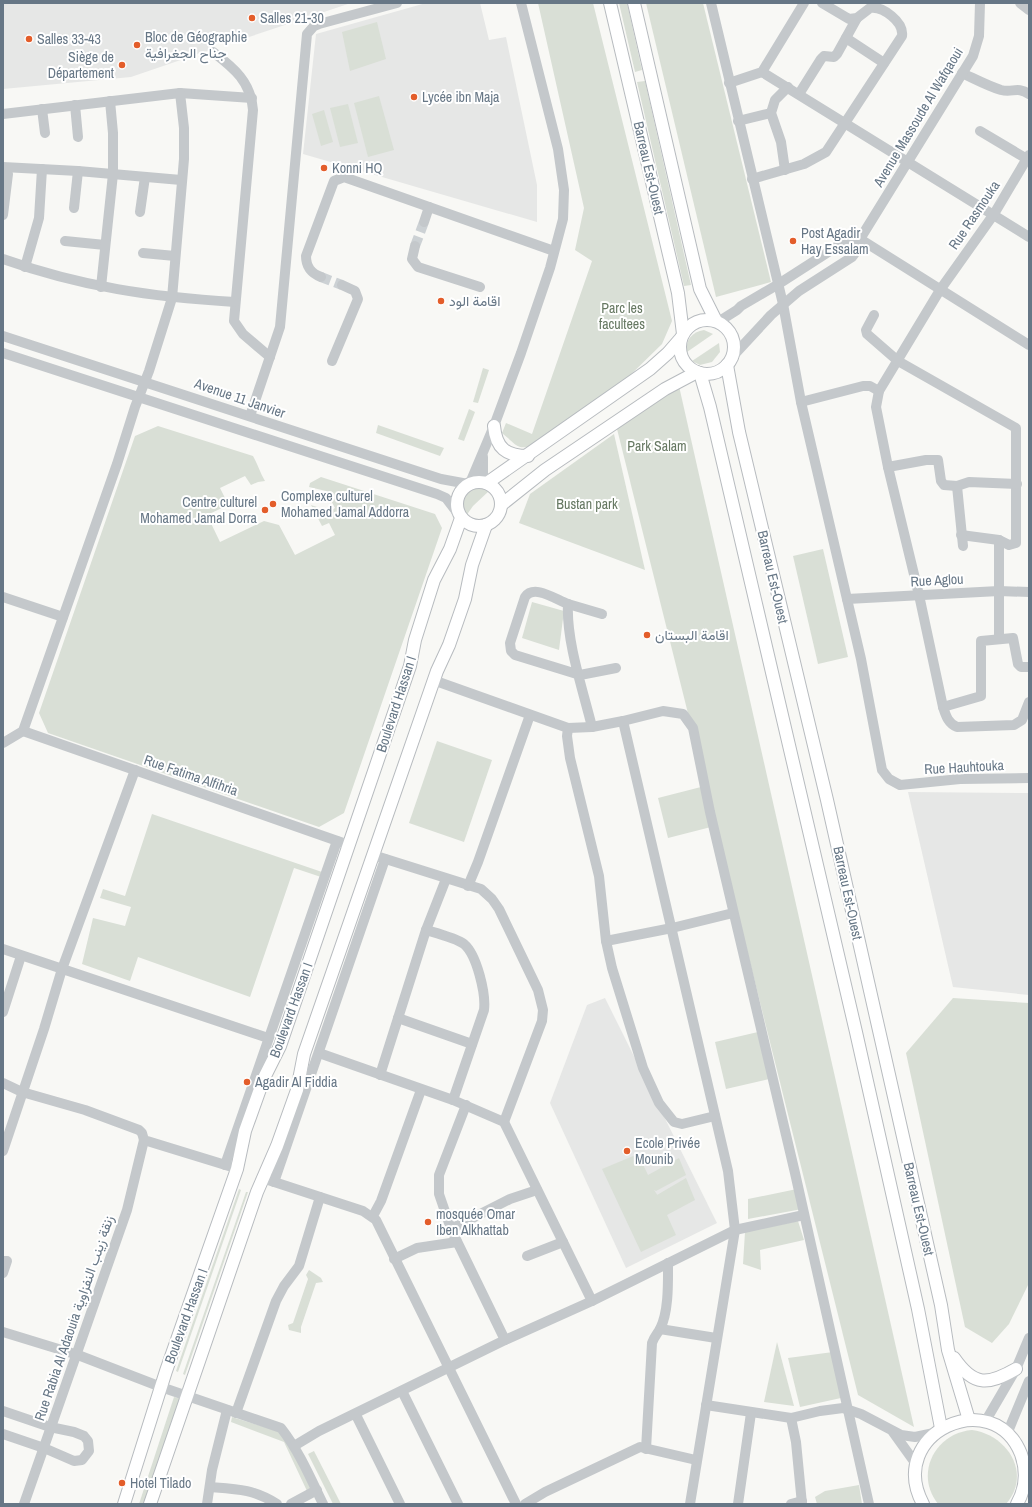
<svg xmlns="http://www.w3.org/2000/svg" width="1032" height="1507" font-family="'Archivo Narrow',Vazirmatn,sans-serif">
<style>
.built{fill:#e6e7e6}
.green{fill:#d9dfd6}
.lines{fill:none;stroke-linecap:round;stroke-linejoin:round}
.minor-tunnel{stroke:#ccd1d4;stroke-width:10;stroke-dasharray:10 5;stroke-linecap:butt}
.major-casing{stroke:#b7bbbf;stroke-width:14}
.minor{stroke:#c4c8cb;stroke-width:10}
.major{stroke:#fff;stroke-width:12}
.poi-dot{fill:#e35d2a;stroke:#fff;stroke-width:1.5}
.labels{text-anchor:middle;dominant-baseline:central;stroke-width:4;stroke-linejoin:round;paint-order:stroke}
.poi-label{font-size:14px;fill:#677786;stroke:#fff;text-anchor:start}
.street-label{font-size:14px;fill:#677786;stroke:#fff}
.park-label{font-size:14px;fill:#667862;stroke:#fff}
</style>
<rect width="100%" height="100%" fill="#f8f8f5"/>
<g class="built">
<path d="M3,3H351L240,40L233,31L207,51L131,77L3,89Z"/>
<path d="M426,3H480L489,40L506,37L537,185V222L303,154L316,34Z"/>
<path d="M908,792L1029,793V995L953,987Z"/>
<path d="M605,998L717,1223L626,1268L550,1103L587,1005Z"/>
</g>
<g class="green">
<path d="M538,3H593L672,321L662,344L614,391L538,443C518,452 518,446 502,433L506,423L532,434L592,261L575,250L584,208Z"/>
<path d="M619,3H627L642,70L635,72Z"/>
<path d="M646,3H703L771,282L716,297Z"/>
<path d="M377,22L386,59L350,71L342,32Z"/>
<path d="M645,81L691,285L684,286L637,82Z"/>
<path d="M379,96L394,150L368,157L354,103Z"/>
<path d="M348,104L358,143L340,147L330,108Z"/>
<path d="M324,110L333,142L321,146L312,114Z"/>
<path d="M704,330L713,334L687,352C685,340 692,332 704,330Z"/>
<path d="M719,343L720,352L712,362L700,365L692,361Z"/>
<path d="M483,368L489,370L478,403L473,402Z"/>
<path d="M679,386L914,1427L858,1395L617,429Z"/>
<path d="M469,409L475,412L464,441L458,439Z"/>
<path d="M378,425L444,448L440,456L376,433Z"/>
<path d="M158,426L253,456C258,465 260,473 265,481L258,482L251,485L245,476L220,488L225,498L219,502L222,508L207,515L220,542L264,521L279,525L295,555L335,535L329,523L322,526L311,505L317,507L322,516L335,508L326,491L309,487L310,483L321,477L435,514L442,528L344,813L319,827L48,733L39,713L135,436Z"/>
<path d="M614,434L645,570L519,523L530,494Z"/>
<path d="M478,486L490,490L473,506L466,516C458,503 463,489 478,486Z"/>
<path d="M823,549L848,657L818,664L793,556Z"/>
<path d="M532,602L564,611L559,650L522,638Z"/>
<path d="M437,741L492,760L464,842L409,823Z"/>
<path d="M701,787L711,827L668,838L658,798Z"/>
<path d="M152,814L322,872L321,877L294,868L250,997L138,957L130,981L82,964L93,918L125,926L131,907L100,898L103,889L125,896Z"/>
<path d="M953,998L1029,1003V1283L1009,1324L992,1343L965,1327L906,1053Z"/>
<path d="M758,1032L769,1079L726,1089L715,1042Z"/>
<path d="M638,1154L648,1175L679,1158L686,1175L656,1191L654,1190L658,1196L657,1195L686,1178L695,1200L667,1215L676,1235L641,1252L602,1169Z"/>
<path d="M239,1189L241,1190L178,1372L176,1371Z"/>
<path d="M797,1189L802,1209L748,1219V1199Z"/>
<path d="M246,1192H248L185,1375L183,1374Z"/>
<path d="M798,1221L804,1240L760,1250L761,1270L743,1264L745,1232Z"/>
<path d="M309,1270L321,1278L323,1282L316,1283L301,1327V1333L289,1330L288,1325L293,1323L308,1279L306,1275Z"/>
<path d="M777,1342L794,1406L764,1402Z"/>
<path d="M833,1352L841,1398L800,1407L788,1358Z"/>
<path d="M174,1397L183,1399L148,1504H139Z"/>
<path d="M232,1417L290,1435L315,1489L307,1491L284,1442L231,1422Z"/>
<path d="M972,1430C1008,1435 1032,1474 1006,1504H938C914,1474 935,1433 972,1430Z"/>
<path d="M314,1451L341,1504H333L308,1454Z"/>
<path d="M859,1485L862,1504H817L815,1497L825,1491Z"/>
</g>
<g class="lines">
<g class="minor-tunnel">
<path d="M415,246L424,222"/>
<path d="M321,277L342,285"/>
</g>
<g class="major-casing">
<g id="major">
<path d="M610,3L678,293L683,334"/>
<path d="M634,3L700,289L716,321"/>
<circle cx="707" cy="347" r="27"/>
<path d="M727,365L739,432L827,800L941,1305L948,1350L969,1420"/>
<path d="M700,373L710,407L856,1032L918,1309L941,1428"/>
<path d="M494,426C496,448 506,456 528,456"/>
<circle cx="479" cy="504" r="22"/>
<path d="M487,483L650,369L668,353L681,338"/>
<path d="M501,505L545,470L665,389L697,372"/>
<path d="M954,1358C974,1387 988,1385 1016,1369"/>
<path d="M124,1504L166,1371L237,1169L245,1131L264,1078L280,1046L410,666L415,640L434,580L450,549L461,518"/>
<path d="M150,1504L257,1192L277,1146L297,1090L304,1054L437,671L449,645L465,599L472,565L486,525"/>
<path d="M923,1504C885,1433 993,1384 1021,1454C1027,1471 1026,1488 1017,1504"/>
</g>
</g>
<g class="minor">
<path d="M711,3L783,304L801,402L861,659L882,770L889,779L900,785L960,779L1029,778"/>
<path d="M1020,3L1029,10"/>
<path d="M846,38L884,63"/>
<path d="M213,52C234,68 251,82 253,110L234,321L243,334L270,357"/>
<path d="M762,72L1029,237"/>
<path d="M962,73C975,79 988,86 1001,90C1013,93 1017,86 1029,94"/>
<path d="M729,83L762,72L804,3"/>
<path d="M799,94L821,59L824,56L834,57L837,54L857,18"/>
<path d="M75,105L78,137"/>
<path d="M42,109L45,133"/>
<path d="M3,114L180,93L252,98"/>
<path d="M738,121L771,113"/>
<path d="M980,131L1027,159"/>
<path d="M1029,155L994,214L940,290L879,391L876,407L888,467L919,595L943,707C946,716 948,723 957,727L1014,725L1022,720L1029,702"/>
<path d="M3,167L78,171L181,180"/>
<path d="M785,170L781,142L771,113L775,100L788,87"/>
<path d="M752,179L804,164L826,152L902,36C904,22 883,6 870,8L857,18L849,19L822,3"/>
<path d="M74,208L78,171"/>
<path d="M140,212L145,177"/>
<path d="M3,215L8,174"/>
<path d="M424,222L429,207"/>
<path d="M65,241L105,245"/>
<path d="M415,246L412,259L418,267L480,287"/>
<path d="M143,253L175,256"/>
<path d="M3,259C82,287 152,297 235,302"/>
<path d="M25,267L39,218L42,169"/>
<path d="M321,277C311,273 306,267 306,256L334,181L344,177L554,251"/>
<path d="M101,287L113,174V133L110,101"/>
<path d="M874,315L866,330L867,334L898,361L1016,428V543L1009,545L999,540V639"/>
<path d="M718,322L737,310L741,306L777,285L847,240L860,239L1029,345"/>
<path d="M3,336L441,479L468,484"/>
<path d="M3,353L437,494L446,498L459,515"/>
<path d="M733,356L771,315L799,291L852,257L858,249L860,239L973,56L979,36L980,3"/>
<path d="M332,361L358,299L355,291L342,285"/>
<path d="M801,402L863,386H870L879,391"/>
<path d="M250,416L280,327L307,34L314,26L319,24L397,3"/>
<path d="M888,467L926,460H938L941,481L944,485L957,486"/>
<path d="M483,481V457"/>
<path d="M470,483L494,426L521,353L550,268L563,219L564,190L558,149L521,3"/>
<path d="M961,535L999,540"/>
<path d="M963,546L957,486L969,482L1017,484"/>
<path d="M3,597L63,617"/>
<path d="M847,599L999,591L1029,592"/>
<path d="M568,604L602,614"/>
<path d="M433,680L568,728L592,727L623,721L728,1171L735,1230L690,1504"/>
<path d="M943,707L981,696V641L1013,638L1018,664L1021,667H1029"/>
<path d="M623,721L663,711L683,714L693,728L710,812L795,1173L869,1504"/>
<path d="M592,727C583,690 566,641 568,604C555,599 534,584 525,597L510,643L511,651L515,655L580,675L616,668"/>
<path d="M568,728L567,736L570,758L599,876L606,941L612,968L643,1068L659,1103L674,1122L682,1124L715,1116"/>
<path d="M23,731L349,845"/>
<path d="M3,743L23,731L117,464L135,407L149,371L172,298L184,159V128L180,93"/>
<path d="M373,855L481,889L492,899L499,909L538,990L543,1010L542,1021L504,1122"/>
<path d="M468,886L478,862L530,715"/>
<path d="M426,930C436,933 456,938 464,944C477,955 486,994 484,1010L453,1100"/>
<path d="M606,941L672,928L733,913"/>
<path d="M3,949L268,1038"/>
<path d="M3,1012L21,956"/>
<path d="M398,1018L472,1044"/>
<path d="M319,1053L453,1100L504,1122L592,1301"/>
<path d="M380,1075L426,930L446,879"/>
<path d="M3,1083L22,1092L85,1110L139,1130L142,1133L144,1140L232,1167"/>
<path d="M466,1105L439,1175V1194L451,1229L505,1340"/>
<path d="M3,1151L44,1029L62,969L135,770"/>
<path d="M225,1165L337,841"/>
<path d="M262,1178L363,1211L376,1220L516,1504"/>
<path d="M274,1182L385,859"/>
<path d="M373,1216L381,1201L421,1090"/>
<path d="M451,1229L510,1199L537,1190"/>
<path d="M527,1256L563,1242"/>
<path d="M394,1259L417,1248L457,1242"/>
<path d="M3,1261H7L3,1273"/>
<path d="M660,1329L716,1338"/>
<path d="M3,1332L78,1355L161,1387L281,1428C299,1451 310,1477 323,1504"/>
<path d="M402,1391L458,1504"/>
<path d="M706,1405L791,1418L820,1411L843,1408L861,1414L901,1435L915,1437L934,1433"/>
<path d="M3,1411L50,1427L74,1432L84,1436L88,1441L89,1451L82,1460L74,1461L44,1448L3,1434"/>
<path d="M236,1413L276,1301L284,1286L299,1266L320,1197"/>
<path d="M356,1415L400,1504"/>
<path d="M791,1418L796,1442L802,1504"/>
<path d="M985,1422L1016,1369L1029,1338"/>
<path d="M893,1432L916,1464"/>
<path d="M1007,1434L1029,1381"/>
<path d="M294,1446L319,1431L505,1340L592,1301L735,1230L804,1215"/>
<path d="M646,1449L652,1343C654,1337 657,1334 660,1329C669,1312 668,1281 668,1263"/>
<path d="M210,1487C237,1489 253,1489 277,1504"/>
<path d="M24,1504L127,1210L144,1140"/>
<path d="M207,1504L212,1470L227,1410"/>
<path d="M291,1504L317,1490"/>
<path d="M525,1504L545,1492L640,1447L696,1460"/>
<path d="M738,1504L751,1413"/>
<path d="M791,1504L802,1501"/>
</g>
<use href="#major" class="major"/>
</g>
<g class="poi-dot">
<circle cx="252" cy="18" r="4"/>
<circle cx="29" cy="39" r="4"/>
<circle cx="137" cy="45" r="4"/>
<circle cx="122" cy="65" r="4"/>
<circle cx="414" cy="97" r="4"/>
<circle cx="324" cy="168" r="4"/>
<circle cx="793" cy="241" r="4"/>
<circle cx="441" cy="301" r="4"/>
<circle cx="273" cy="504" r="4"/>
<circle cx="265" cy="510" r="4"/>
<circle cx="647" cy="635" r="4"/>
<circle cx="247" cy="1082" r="4"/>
<circle cx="627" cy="1151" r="4"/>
<circle cx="428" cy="1222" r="4"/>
<circle cx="122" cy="1483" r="4"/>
</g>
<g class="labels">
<g class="poi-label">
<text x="260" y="18">Salles 21-30</text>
<text x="145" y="37">Bloc de Géographie<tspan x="145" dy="16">جناح الجغرافية</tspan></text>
<text x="37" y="39">Salles 33-43</text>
<text x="114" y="57" text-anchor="end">Siège de<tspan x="114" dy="16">Département</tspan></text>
<text x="422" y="97">Lycée ibn Maja</text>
<text x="332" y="168">Konni HQ</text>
<text x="801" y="233">Post Agadir<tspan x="801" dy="16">Hay Essalam</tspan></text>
<text x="449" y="301">اقامة الود</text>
<text x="281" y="496">Complexe culturel<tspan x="281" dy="16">Mohamed Jamal Addorra</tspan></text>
<text x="257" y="502" text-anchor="end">Centre culturel<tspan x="257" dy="16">Mohamed Jamal Dorra</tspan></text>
<text x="655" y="635">اقامة البستان</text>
<text x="255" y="1082">Agadir Al Fiddia</text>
<text x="635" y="1143">Ecole Privée<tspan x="635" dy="16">Mounib</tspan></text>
<text x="436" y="1214">mosquée Omar<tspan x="436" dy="16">Iben Alkhattab</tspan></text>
<text x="130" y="1483">Hotel Tilado</text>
</g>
<g class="street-label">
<text transform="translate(918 117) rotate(-59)">Avenue Massoude Al Wafqaoui</text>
<text transform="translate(649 168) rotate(77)">Barreau Est-Ouest</text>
<text transform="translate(974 215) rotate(-56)">Rue Rasmouka</text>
<text transform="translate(240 398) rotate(19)">Avenue 11 Janvier</text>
<text transform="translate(773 577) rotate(77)">Barreau Est-Ouest</text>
<text transform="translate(937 580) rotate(-3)">Rue Aglou</text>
<text transform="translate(396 704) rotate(-72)">Boulevard Hassan I</text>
<text transform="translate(964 767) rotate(-3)">Rue Hauhtouka</text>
<text transform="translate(191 775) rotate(19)">Rue Fatima Alfihria</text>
<text transform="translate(848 893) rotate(78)">Barreau Est-Ouest</text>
<text transform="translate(291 1010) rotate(-70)">Boulevard Hassan I</text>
<text transform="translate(919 1209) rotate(77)">Barreau Est-Ouest</text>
<text transform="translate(186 1316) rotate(-70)">Boulevard Hassan I</text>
<text transform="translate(74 1318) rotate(-71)">Rue Rabia Al Adaouia زنقة زينب النفزاوية</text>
</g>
<g class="park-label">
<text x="622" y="308">Parc les<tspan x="622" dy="16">facultees</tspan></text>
<text x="657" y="446">Park Salam</text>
<text x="587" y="504">Bustan park</text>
</g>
</g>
<rect width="1032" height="1507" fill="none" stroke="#677786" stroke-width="8"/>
</svg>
